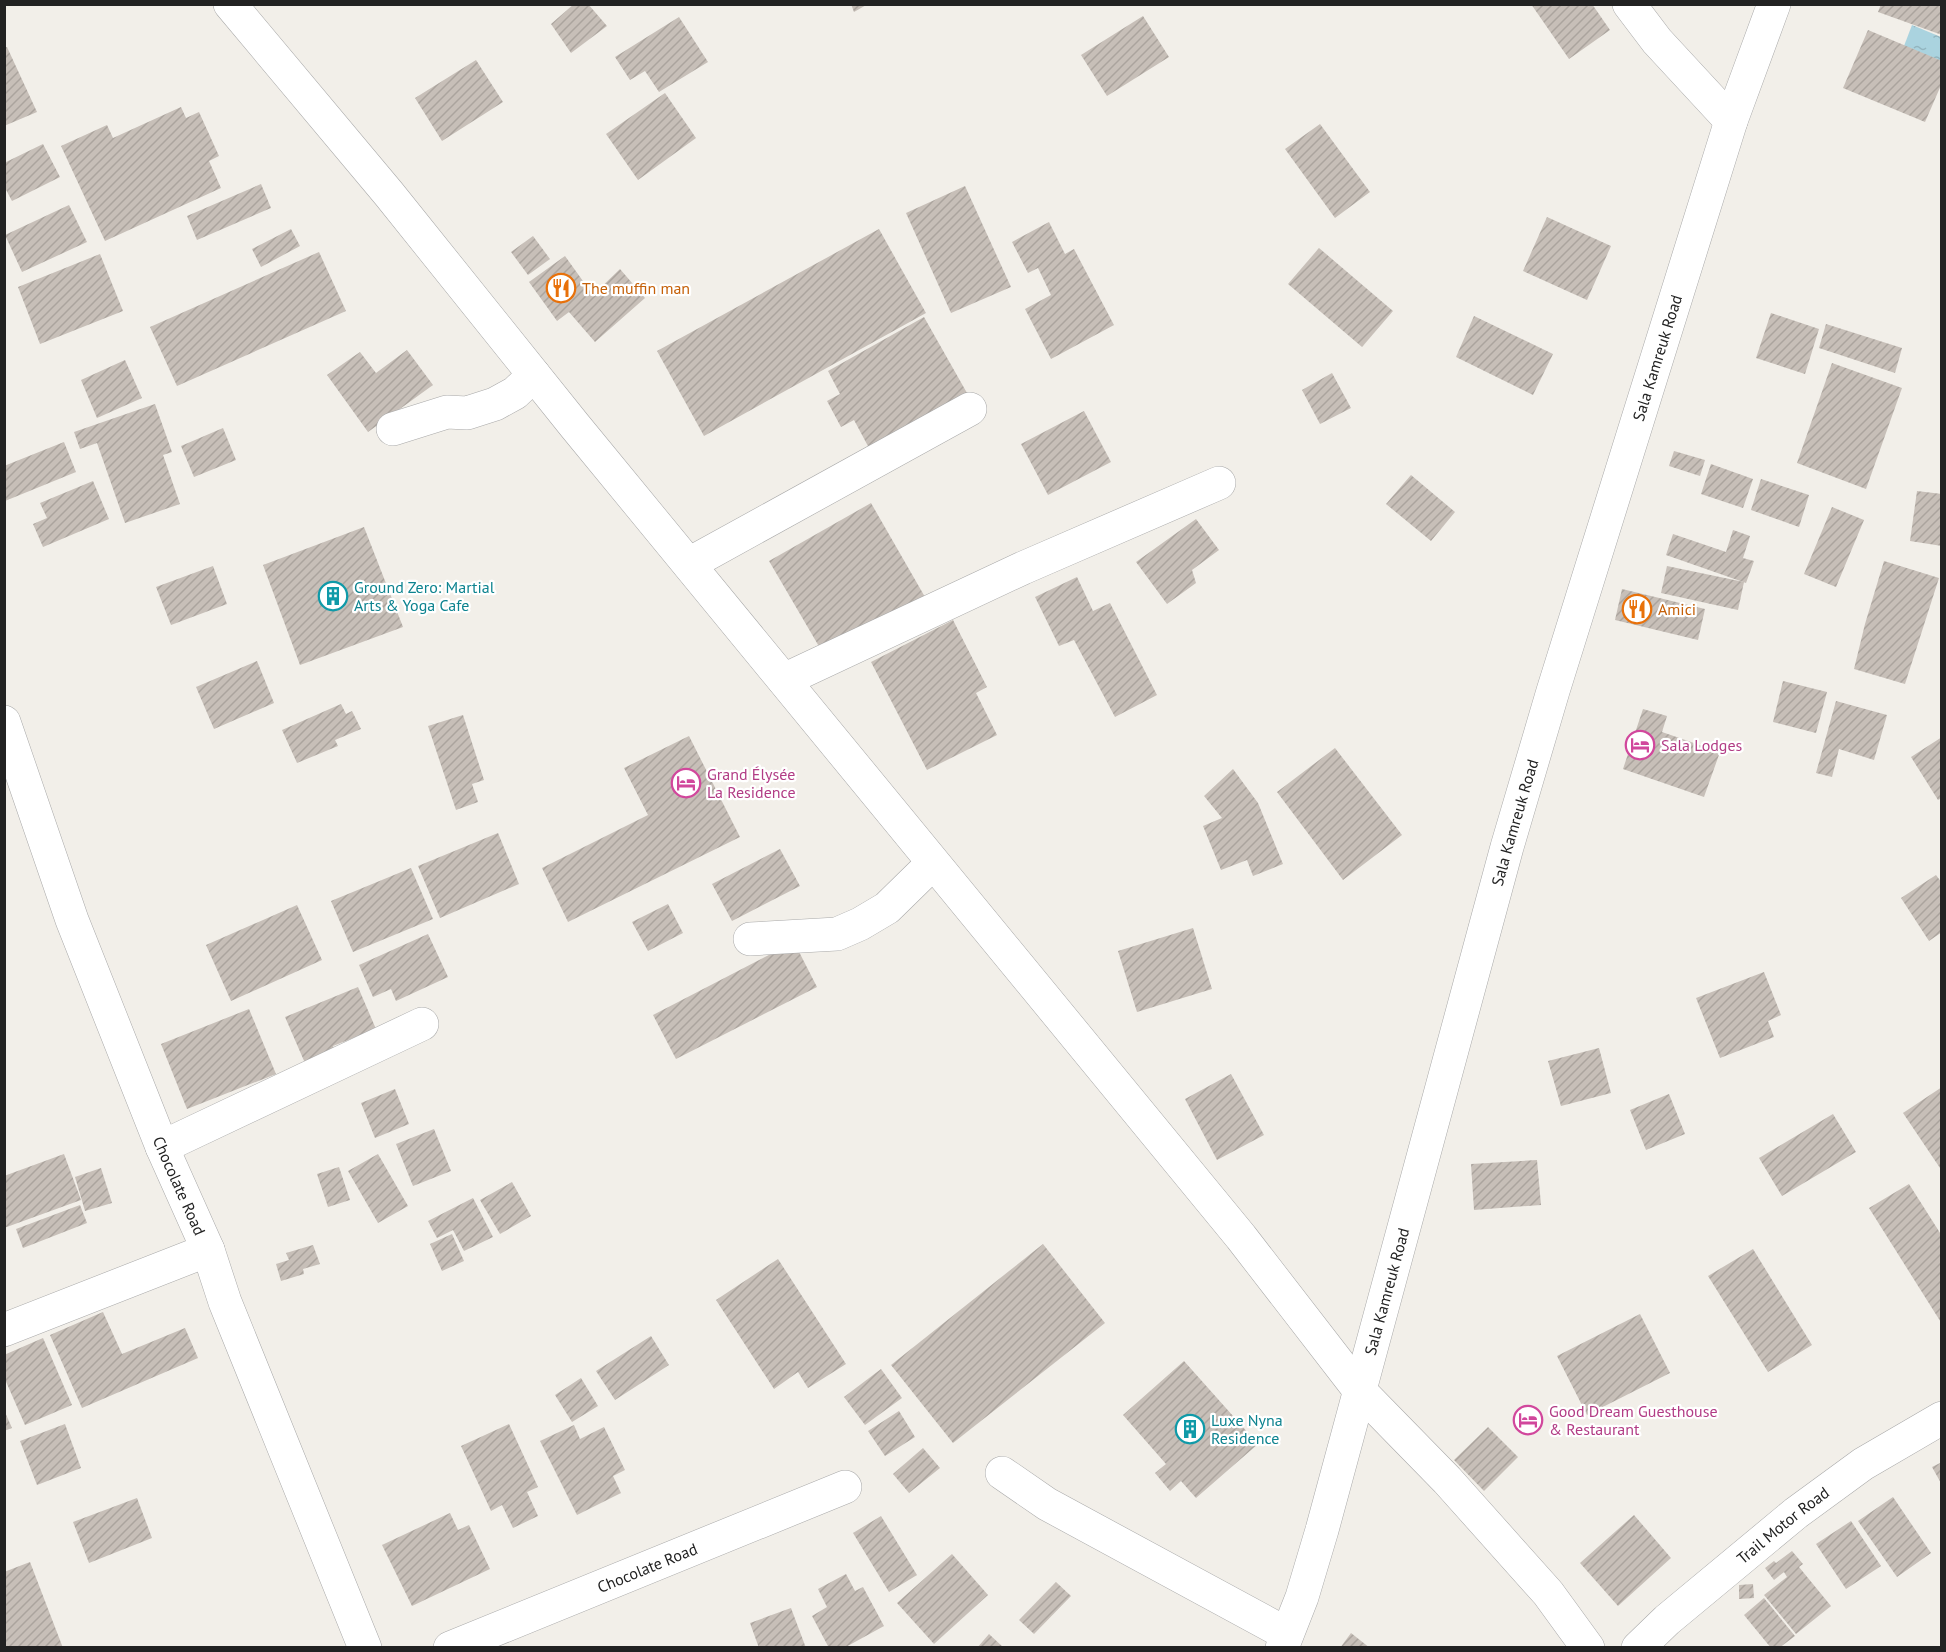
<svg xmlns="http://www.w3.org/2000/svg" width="1946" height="1652" font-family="'PT Sans',sans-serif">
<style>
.water{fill:url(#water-ripples)}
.building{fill:url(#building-hatch)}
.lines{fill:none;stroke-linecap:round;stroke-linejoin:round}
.minor-casing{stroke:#a9a9a9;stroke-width:34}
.minor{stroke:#fff;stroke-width:33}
.labels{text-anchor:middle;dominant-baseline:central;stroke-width:4.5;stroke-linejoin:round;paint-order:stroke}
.food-label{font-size:16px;fill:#c56008;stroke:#fff;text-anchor:start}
.street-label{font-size:16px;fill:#222;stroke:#fff}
.culture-label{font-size:16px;fill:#0d838f;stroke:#fff;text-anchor:start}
.hotel-label{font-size:16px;fill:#b23c85;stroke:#fff;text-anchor:start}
</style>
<defs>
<pattern id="water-ripples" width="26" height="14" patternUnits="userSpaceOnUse" patternTransform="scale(1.5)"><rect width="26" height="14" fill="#aad3df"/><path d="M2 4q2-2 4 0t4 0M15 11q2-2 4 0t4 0" fill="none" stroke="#92b5bf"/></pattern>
<pattern id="building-hatch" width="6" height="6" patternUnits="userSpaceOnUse" patternTransform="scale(1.5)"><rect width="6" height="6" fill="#c7bfb8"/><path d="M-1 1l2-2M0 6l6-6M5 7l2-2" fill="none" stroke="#aba49e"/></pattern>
</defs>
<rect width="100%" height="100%" fill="#f2efe9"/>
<path class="water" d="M1912,25L1941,37V61L1904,46Z"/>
<g class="building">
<path d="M574,4H588L607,26L571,53L551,24Z"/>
<path d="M851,4H868L854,12Z"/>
<path d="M1531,4H1592L1610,30L1569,59Z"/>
<path d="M1881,4H1942V35L1878,12Z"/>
<path d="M1143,16L1169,57L1107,96L1081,55Z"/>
<path d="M679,17L708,62L659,92L645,71L630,80L615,57Z"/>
<path d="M1868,30L1942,61V83L1925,122L1843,88Z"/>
<path d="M7,47L37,112L4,126V48Z"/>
<path d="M476,60L503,102L442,141L415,98Z"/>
<path d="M665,93L696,138L638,180L606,134Z"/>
<path d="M181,107L186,118L199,112L219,156L209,161L221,188L105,241L61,146L107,125L113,138Z"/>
<path d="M1320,124L1370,192L1335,218L1285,149Z"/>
<path d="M43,144L60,177L12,201L4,186V163Z"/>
<path d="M261,184L271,208L197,240L187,216Z"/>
<path d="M965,186L1011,287L951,313L906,213Z"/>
<path d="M69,205L87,242L22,272L5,235Z"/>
<path d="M1547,217L1611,246L1587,300L1523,271Z"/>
<path d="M1049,222L1065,254L1074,249L1114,325L1051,359L1025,309L1051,295L1038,268L1028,273L1012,242Z"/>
<path d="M291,229L300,246L261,267L252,249Z"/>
<path d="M879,229L926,313L704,436L657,351Z"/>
<path d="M533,236L550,259L528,275L511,252Z"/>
<path d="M1319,248L1393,311L1362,347L1288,284Z"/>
<path d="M319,252L346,311L177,386L150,327Z"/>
<path d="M100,254L123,311L40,344L18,287Z"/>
<path d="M565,256L593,295L620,269L645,298L595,342L569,312L557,321L529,282Z"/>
<path d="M1771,313L1819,329L1805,374L1756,358Z"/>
<path d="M1474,316L1553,354L1533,395L1456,357Z"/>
<path d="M924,317L967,393L869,448L854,420L841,427L827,401L840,394L828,371Z"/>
<path d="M1826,324L1902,348L1895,373L1819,348Z"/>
<path d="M407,350L433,385L368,432L327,375L360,352L376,373Z"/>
<path d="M125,360L142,398L97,418L81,380Z"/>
<path d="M1832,363L1902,388L1866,489L1797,463Z"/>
<path d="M1332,373L1351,408L1320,424L1302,390Z"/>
<path d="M155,404L172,452L163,455L180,504L125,523L97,443L80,449L74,432Z"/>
<path d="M1084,411L1111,462L1048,495L1021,444Z"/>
<path d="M223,428L236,460L194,477L181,446Z"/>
<path d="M64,442L76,472L5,501L4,466Z"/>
<path d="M1674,451L1705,460L1700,476L1669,466Z"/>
<path d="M1711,464L1753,479L1743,508L1701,494Z"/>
<path d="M1411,475L1455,512L1431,541L1386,504Z"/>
<path d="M1761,479L1809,495L1799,527L1751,510Z"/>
<path d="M93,481L109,519L43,547L33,524L47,518L40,503Z"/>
<path d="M1917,491L1942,494V546L1910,541Z"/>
<path d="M871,503L925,597L824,655L769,561Z"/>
<path d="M1832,507L1864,520L1836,587L1804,574Z"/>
<path d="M1196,519L1219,550L1192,570L1196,583L1167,604L1136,562Z"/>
<path d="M364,527L403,627L300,665L263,565Z"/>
<path d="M1733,530L1750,536L1743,558L1754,561L1746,583L1666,555L1673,534L1726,552Z"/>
<path d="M1884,561L1939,578L1905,684L1854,669L1865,624Z"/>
<path d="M213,566L227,604L171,625L156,587Z"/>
<path d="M1667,566L1744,582L1738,610L1661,593Z"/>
<path d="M1077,577L1093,611L1110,603L1157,695L1115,717L1074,640L1059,646L1035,597Z"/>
<path d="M1622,589L1705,609L1698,640L1615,620Z"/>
<path d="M953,620L987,687L976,693L997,735L927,770L871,662Z"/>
<path d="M257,661L274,703L214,729L196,687Z"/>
<path d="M1783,681L1827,692L1816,733L1773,722Z"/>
<path d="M1836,701L1887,715L1874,760L1839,749L1832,777L1816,773Z"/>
<path d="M341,704L346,714L352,711L361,729L335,740L338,746L297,763L282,730Z"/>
<path d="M1643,709L1667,716L1662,732L1720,752L1704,797L1623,769Z"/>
<path d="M463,715L484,780L472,784L478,802L456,810L428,726Z"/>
<path d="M689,736L740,837L568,922L542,868L648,815L624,768Z"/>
<path d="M1942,737V798L1938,800L1911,757Z"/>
<path d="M1335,748L1402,835L1343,880L1277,792Z"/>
<path d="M1233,769L1258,803L1283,864L1253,876L1247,860L1221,870L1203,826L1222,818L1204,796Z"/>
<path d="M498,833L519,884L440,918L418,866Z"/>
<path d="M780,849L800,886L732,921L712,884Z"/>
<path d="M411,868L433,919L353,952L331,901Z"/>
<path d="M1936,875L1942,883V932L1929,941L1901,898Z"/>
<path d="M668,904L683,933L648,951L632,922Z"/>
<path d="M297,905L322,960L231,1001L206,945Z"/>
<path d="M1193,928L1212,989L1137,1012L1118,951Z"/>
<path d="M428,934L448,977L396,1001L391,989L373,997L359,965Z"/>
<path d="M794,942L817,987L676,1059L653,1015Z"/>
<path d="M1764,972L1781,1015L1768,1021L1774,1037L1720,1058L1696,998Z"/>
<path d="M358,987L376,1029L333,1046L338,1057L308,1070L285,1017Z"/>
<path d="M249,1009L276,1074L187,1109L161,1044Z"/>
<path d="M1599,1048L1611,1093L1561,1106L1548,1061Z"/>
<path d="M1231,1074L1264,1135L1217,1160L1185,1099Z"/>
<path d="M1942,1087V1171L1903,1113Z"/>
<path d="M395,1089L409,1124L375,1138L361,1103Z"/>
<path d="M1669,1094L1685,1134L1646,1150L1630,1110Z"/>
<path d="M1833,1114L1856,1152L1782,1196L1759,1158Z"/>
<path d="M434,1129L451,1171L413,1186L396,1144Z"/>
<path d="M64,1154L81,1200L4,1228V1176Z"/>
<path d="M378,1154L408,1206L378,1223L348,1171Z"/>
<path d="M1537,1160L1541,1205L1474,1210L1471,1164Z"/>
<path d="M339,1167L350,1200L328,1207L317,1174Z"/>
<path d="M101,1168L112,1203L85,1211L75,1177Z"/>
<path d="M512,1182L531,1216L500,1234L480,1200Z"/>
<path d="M1909,1184L1942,1236V1324L1869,1208Z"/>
<path d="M473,1198L493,1237L464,1251L453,1230L437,1238L428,1221Z"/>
<path d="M80,1205L87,1223L23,1248L16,1229Z"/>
<path d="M452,1234L464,1261L442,1271L430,1244Z"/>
<path d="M1043,1244L1105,1323L953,1443L891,1365Z"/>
<path d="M313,1245L320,1264L303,1269L304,1274L281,1281L276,1264L289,1260L286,1253Z"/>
<path d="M1753,1249L1812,1345L1768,1372L1708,1276Z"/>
<path d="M778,1259L846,1364L808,1388L798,1372L774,1389L716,1300Z"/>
<path d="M103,1312L122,1354L185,1328L198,1358L82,1408L50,1335Z"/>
<path d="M1640,1314L1670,1373L1587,1415L1557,1356Z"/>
<path d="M651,1336L669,1365L615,1400L596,1371Z"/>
<path d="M43,1338L72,1405L25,1425L4,1377V1355Z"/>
<path d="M1184,1361L1258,1444L1196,1498L1181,1481L1170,1491L1155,1473L1166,1464L1123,1415Z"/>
<path d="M881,1369L902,1398L865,1425L844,1397Z"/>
<path d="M581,1378L598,1406L572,1422L555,1395Z"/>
<path d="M4,1410L12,1428L4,1431Z"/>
<path d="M899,1411L915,1437L885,1456L868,1431Z"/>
<path d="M65,1424L81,1468L37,1485L20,1441Z"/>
<path d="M509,1424L538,1487L527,1492L538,1516L513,1528L502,1505L491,1511L461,1446Z"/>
<path d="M574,1425L580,1439L604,1427L625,1470L613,1476L621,1493L577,1515L540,1441Z"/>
<path d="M1488,1427L1518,1457L1484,1491L1454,1460Z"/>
<path d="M923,1448L940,1468L909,1493L893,1474Z"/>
<path d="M1942,1462V1485L1932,1467Z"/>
<path d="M1893,1497L1931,1553L1897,1577L1858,1521Z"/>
<path d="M137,1498L152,1538L89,1563L73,1522Z"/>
<path d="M450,1513L458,1530L469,1525L490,1569L412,1606L382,1545Z"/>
<path d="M1634,1515L1671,1558L1618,1606L1580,1563Z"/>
<path d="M881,1516L917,1575L889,1592L853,1533Z"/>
<path d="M1851,1521L1881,1566L1846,1589L1816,1544Z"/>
<path d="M1792,1551L1803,1564L1799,1567L1831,1606L1796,1634L1764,1595L1787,1577L1784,1572L1774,1580L1765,1568L1774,1561L1776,1563Z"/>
<path d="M952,1554L988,1595L934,1644L897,1603Z"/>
<path d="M30,1562L63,1648H4V1572Z"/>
<path d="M846,1574L855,1591L863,1587L884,1626L844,1648H829L812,1616L827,1607L818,1589Z"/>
<path d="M1056,1582L1071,1596L1034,1634L1019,1620Z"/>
<path d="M1753,1584L1754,1598L1739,1599V1585Z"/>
<path d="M1764,1598L1795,1636L1779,1648H1771L1744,1615Z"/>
<path d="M791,1608L806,1648H759L750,1623Z"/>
<path d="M1351,1633L1370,1648H1340Z"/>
<path d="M989,1634L1004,1648H977Z"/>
</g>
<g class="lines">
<g class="minor-casing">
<g id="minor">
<path d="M230,4L389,194L575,426L1241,1237L1360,1391L1447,1480L1548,1593L1588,1648"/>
<path d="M1629,4L1657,41L1731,121"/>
<path d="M393,429L447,412L467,413L495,404L515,393L534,375"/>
<path d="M689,564L970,409"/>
<path d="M784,680L1023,568L1219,483"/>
<path id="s1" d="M4,722L72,920L162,1147L208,1250L225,1302L365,1648"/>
<path d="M750,939L837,934L860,924L887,908L933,863"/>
<path d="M162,1147L422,1024"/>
<path d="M4,1330L208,1250"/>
<path d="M1002,1473L1047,1504L1287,1634"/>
<path id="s2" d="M450,1648L845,1487"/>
<path id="s3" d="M1282,1648L1302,1597L1322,1530L1507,847L1553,691L1731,121L1774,4"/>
<path id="s4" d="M1638,1648L1667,1620L1796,1513L1863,1464L1942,1418"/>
</g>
</g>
<use href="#minor" class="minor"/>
</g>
<defs>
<g id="restaurant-ring" transform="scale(1.5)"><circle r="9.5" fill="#fff" stroke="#e8710a" stroke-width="1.5"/><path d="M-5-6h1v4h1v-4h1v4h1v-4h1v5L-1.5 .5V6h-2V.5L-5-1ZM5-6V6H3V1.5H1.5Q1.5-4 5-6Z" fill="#e8710a"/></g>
<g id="building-ring" transform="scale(1.5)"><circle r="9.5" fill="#fff" stroke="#0f9aa8" stroke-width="1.5"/><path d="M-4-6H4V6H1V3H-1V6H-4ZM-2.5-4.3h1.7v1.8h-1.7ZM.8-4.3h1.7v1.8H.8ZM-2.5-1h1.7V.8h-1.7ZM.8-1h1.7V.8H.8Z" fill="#0f9aa8"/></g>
<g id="hotel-ring" transform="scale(1.5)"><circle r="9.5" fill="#fff" stroke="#d1479c" stroke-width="1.5"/><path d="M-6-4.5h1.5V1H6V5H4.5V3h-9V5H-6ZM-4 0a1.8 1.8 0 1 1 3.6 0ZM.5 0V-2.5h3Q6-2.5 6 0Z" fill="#d1479c"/></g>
</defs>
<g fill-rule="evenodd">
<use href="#restaurant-ring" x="561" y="288"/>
<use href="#building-ring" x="333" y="596"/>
<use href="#restaurant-ring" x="1637" y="609"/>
<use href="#hotel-ring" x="1640" y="745"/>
<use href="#hotel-ring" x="686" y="783"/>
<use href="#hotel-ring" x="1528" y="1420"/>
<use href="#building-ring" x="1190" y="1429"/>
</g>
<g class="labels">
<g class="food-label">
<text x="582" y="288">The muffin man</text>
<text x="1658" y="609">Amici</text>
</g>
<g class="street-label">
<text stroke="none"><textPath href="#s3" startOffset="1344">Sala Kamreuk Road</textPath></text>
<text stroke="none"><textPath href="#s3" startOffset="858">Sala Kamreuk Road</textPath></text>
<text stroke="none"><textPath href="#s1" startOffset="496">Chocolate Road</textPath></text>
<text stroke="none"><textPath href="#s3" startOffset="372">Sala Kamreuk Road</textPath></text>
<text stroke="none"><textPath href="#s4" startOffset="190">Trail Motor Road</textPath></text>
<text stroke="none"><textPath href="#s2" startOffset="213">Chocolate Road</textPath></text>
</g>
<g class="culture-label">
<text x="354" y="587">Ground Zero: Martial<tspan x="354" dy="18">Arts &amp; Yoga Cafe</tspan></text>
<text x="1211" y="1420">Luxe Nyna<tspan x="1211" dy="18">Residence</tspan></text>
</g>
<g class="hotel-label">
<text x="1661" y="745">Sala Lodges</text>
<text x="707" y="774">Grand Élysée<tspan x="707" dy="18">La Residence</tspan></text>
<text x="1549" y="1411">Good Dream Guesthouse<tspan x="1549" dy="18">&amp; Restaurant</tspan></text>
</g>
</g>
<rect width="1946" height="1652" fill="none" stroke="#222222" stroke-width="12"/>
</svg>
